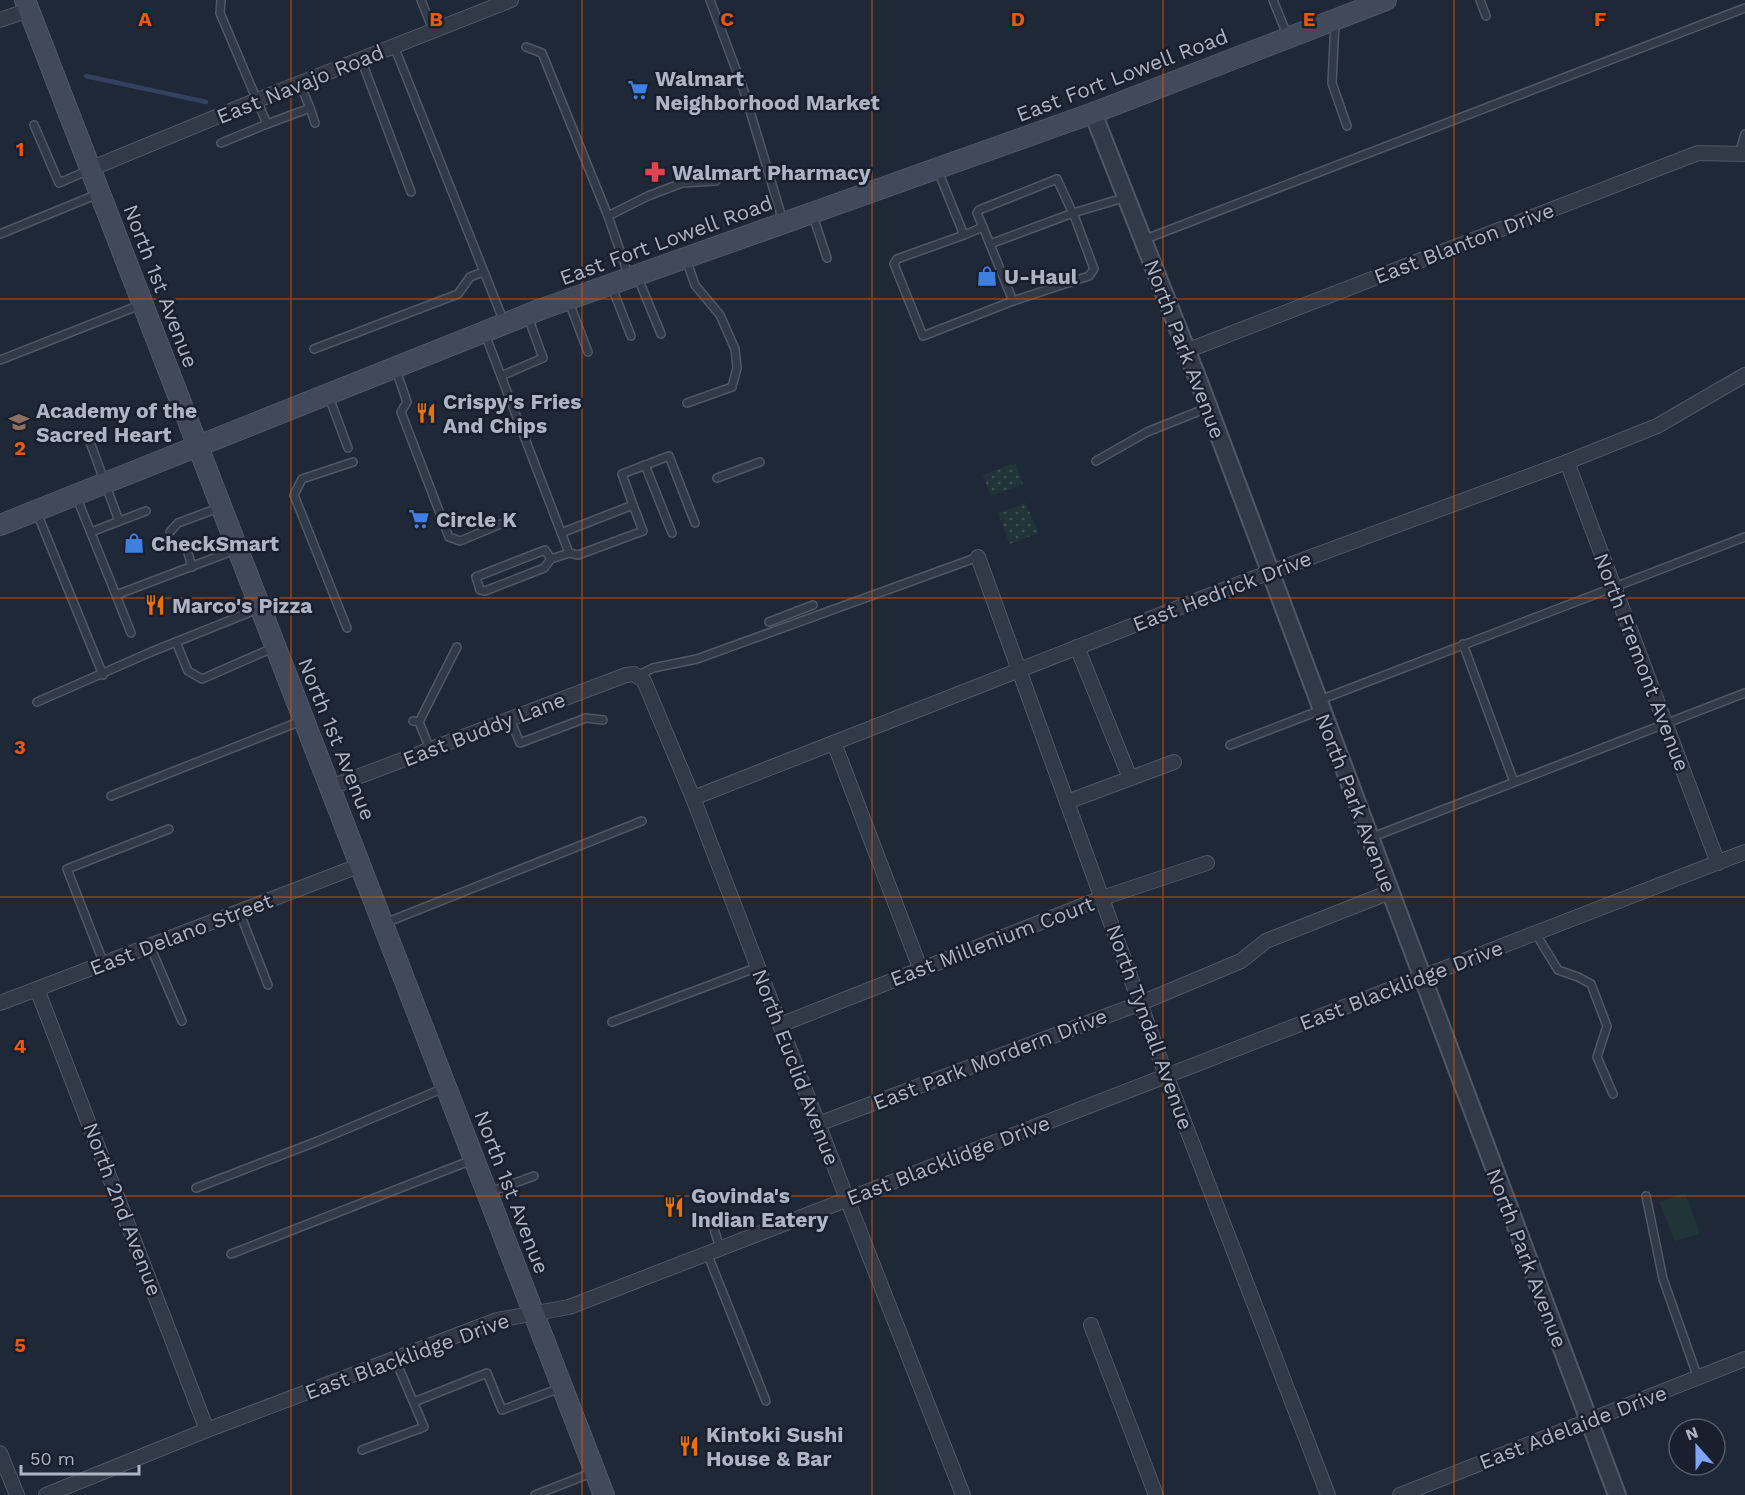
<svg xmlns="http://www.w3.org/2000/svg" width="1745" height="1495" font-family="'Work Sans',sans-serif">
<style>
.grass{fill:#213438}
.park{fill:url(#park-dots)}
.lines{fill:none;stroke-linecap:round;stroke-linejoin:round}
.stream{stroke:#32425f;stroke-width:4.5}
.service-casing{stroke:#505765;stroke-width:10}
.minor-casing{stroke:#505765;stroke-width:16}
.tertiary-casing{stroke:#505765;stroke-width:20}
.secondary-casing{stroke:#505765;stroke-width:22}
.service{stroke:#333a47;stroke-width:7}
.minor{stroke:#333a47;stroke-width:14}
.tertiary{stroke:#333a47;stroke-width:16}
.secondary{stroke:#41495a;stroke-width:20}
.grid{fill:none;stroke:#e8590c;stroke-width:1.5;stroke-opacity:0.55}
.labels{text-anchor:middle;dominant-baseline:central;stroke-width:5;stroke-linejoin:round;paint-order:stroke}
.street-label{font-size:21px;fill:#adb4c4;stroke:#191f2c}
.poi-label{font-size:21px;font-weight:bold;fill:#adb4c4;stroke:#191f2c;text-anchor:start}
.grid-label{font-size:20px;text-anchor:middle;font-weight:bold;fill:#e8590c;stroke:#191f2c;stroke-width:5;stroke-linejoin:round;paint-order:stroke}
</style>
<defs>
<pattern id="park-dots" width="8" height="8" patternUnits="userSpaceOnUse" patternTransform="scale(1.5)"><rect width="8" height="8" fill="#213438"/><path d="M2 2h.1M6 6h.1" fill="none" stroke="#3f4f53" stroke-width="1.8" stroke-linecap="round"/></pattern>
</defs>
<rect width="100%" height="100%" fill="#1f2837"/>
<path class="grass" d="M1685,1193L1700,1234L1675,1241L1659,1202Z"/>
<g class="park">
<path d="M1015,463L1023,484L991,496L983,475Z"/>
<path d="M1026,503L1038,533L1010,544L998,513Z"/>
</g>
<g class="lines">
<path class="stream" d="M86,76L206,102"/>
<g class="service-casing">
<g id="service">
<path d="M221,0L220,13L267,124L310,108L300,84"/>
<path d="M421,0L433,30"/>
<path d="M710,0L744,91L783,221"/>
<path d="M1273,0L1288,37"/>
<path d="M1480,0L1486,16"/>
<path d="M1335,22L1332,83L1347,126"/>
<path d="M394,46L504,322"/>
<path d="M526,47L542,53L608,216L629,277"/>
<path d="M361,59L411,192"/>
<path d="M310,108L315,123"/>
<path d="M34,125L59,183L89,170"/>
<path d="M221,143L267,124"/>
<path d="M1739,154L1745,134"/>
<path d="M938,171L964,235L897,259L894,264L923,336L1013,301L1089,276L1094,269L1075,218L1057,179L979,210L977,213L983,227L964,235"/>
<path d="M608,216L648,196L682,183L716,181"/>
<path d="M813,216L827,258"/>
<path d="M983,227L1013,301"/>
<path d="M0,234L98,194"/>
<path d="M1143,240L1745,8"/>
<path d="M990,244L1073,213L1127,197"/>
<path d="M686,259L695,285L720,315L735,349L737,368L733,383"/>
<path d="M638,278L661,334"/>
<path d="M611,285L631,336"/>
<path d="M569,302L588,352"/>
<path d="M528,317L543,358L501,376L569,553L551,559L545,550L476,577L480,590L485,591L544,568L551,559"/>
<path d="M485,334L501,376"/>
<path d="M314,349L458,294L470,277L483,272"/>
<path d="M0,360L140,305"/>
<path d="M396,370L407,402L401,412L449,537L460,541L508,521"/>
<path d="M329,397L348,448"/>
<path d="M687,403L732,387"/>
<path d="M90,442L119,521"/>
<path d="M1096,461L1147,432L1207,408"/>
<path d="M645,465L672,533"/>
<path d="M717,478L760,462"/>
<path d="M76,496L116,595L235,550"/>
<path d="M633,505L622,474L669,456L695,523"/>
<path d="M37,513L103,675"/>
<path d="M91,532L146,511"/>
<path d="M170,532L178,523L221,507"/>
<path d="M561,533L633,505L643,531L578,555L569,553"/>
<path d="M186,546L192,567"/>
<path d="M116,595L131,633"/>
<path d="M769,622L813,605"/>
<path d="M347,628L294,495L302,479L353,462"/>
<path d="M176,642L188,671L202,679L275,647"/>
<path d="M1463,644L1514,782"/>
<path d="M637,676L653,668L697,659L978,557"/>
<path d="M1320,700L1745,537"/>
<path d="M37,702L151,652L258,609"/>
<path d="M510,719L520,743L586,718L603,720"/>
<path d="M413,721L419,722L430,749"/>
<path d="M419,722L457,647"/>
<path d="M1230,745L1321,710"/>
<path d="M111,796L301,721"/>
<path d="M1370,838L1745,693"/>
<path d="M239,911L268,985"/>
<path d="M385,923L642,821"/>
<path d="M1536,934L1558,970L1578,977L1591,984L1607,1026L1597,1057L1613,1094"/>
<path d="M150,946L182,1021"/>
<path d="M104,964L67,869L169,829"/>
<path d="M612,1022L758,967"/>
<path d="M196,1188L318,1141L444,1088"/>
<path d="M490,1192L534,1176"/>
<path d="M1646,1196L1663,1279L1698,1378"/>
<path d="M714,1229L720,1248"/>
<path d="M707,1253L766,1401"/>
<path d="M231,1254L472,1160"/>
<path d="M414,1402L487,1373L502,1410L560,1388"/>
<path d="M362,1450L424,1427L395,1359"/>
<path d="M535,1495L594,1472"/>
</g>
</g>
<g class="minor-casing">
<g id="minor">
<path d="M0,20L29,10"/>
<path d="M90,169L255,101L511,0"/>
<path d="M1186,351L1698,153L1745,154"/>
<path d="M1567,462L1718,863"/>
<path d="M978,557L1166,1075L1328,1495"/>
<path d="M1077,647L1130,778"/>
<path d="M834,743L920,968"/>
<path d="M331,787L626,675L634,674L644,681L693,798L847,1199L963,1495"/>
<path d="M693,798L1249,580L1567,462L1657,426L1745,375"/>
<path d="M1067,802L1174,762"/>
<path d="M37,989L207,1430"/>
<path d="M0,1003L361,865"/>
<path d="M780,1025L1102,898L1207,863"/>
<path d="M818,1124L1141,1003L1241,961L1266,941L1390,892"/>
<path d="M1091,1325L1156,1495"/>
<path d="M0,1453L17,1495"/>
<path d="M46,1495L207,1430L497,1320L569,1307L1745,852"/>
<path d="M1400,1495L1745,1359"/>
</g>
</g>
<g class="tertiary-casing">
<path id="tertiary" d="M1093,113L1199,382L1617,1495"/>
</g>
<g class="secondary-casing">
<g id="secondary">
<path d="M25,0L604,1495"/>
<path d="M0,525L539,310L1093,113L1386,0"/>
</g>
</g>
<use href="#service" class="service"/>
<use href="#minor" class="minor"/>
<use href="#tertiary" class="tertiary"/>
<use href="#secondary" class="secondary"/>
</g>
<path class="grid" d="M291,0V1495M582,0V1495M872,0V1495M1163,0V1495M1454,0V1495M0,299H1745M0,598H1745M0,897H1745M0,1196H1745"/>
<defs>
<g id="supermarket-bare" transform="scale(1.62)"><path d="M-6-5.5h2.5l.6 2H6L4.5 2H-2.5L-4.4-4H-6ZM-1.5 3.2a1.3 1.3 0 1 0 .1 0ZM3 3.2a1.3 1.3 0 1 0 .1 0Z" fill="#3f7fe0" stroke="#191f2c" stroke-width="2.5" paint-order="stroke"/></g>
<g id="pharmacy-bare" transform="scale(1.62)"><path d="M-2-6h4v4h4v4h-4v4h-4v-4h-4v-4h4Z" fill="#e0444e" stroke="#191f2c" stroke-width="2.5" paint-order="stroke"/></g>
<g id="shop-bare" transform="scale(1.62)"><path d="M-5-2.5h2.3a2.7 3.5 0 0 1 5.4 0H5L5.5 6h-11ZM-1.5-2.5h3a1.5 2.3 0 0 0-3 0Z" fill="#3f7fe0" stroke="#191f2c" stroke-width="2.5" paint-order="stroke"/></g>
<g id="restaurant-bare" transform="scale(1.62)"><path d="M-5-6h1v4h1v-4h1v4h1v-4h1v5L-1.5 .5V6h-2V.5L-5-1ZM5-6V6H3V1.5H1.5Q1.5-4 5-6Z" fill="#e8710a" stroke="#191f2c" stroke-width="2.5" paint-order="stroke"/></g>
<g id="school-bare" transform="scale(1.62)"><path d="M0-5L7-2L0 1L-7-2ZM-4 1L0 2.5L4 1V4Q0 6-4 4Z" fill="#8d6e63" stroke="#191f2c" stroke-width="2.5" paint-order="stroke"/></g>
</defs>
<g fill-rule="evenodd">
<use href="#supermarket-bare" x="638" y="90"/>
<use href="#pharmacy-bare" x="655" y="172"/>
<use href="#shop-bare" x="987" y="276"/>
<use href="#restaurant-bare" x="426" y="413"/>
<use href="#school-bare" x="19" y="422"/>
<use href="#supermarket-bare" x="419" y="519"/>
<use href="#shop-bare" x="134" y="543"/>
<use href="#restaurant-bare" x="155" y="605"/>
<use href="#restaurant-bare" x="674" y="1207"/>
<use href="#restaurant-bare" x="689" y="1446"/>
</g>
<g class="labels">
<g class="street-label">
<text transform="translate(1122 75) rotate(-21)">East Fort Lowell Road</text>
<text transform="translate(300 84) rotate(-22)">East Navajo Road</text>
<text transform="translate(666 240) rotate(-20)">East Fort Lowell Road</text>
<text transform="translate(1464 243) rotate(-21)">East Blanton Drive</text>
<text transform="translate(161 286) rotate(69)">North 1st Avenue</text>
<text transform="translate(1185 349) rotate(69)">North Park Avenue</text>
<text transform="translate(1222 591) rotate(-21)">East Hedrick Drive</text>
<text transform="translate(1642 662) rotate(69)">North Fremont Avenue</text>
<text transform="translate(484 729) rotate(-21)">East Buddy Lane</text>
<text transform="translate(337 739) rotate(68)">North 1st Avenue</text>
<text transform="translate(1356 803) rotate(69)">North Park Avenue</text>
<text transform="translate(181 934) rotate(-21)">East Delano Street</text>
<text transform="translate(992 941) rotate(-21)">East Millenium Court</text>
<text transform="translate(1401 985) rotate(-21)">East Blacklidge Drive</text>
<text transform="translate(1150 1027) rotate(70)">North Tyndall Avenue</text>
<text transform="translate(990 1059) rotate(-21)">East Park Mordern Drive</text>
<text transform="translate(796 1067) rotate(69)">North Euclid Avenue</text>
<text transform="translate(948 1160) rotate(-21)">East Blacklidge Drive</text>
<text transform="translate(512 1192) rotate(69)">North 1st Avenue</text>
<text transform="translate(123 1209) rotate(69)">North 2nd Avenue</text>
<text transform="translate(1527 1258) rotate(69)">North Park Avenue</text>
<text transform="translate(407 1356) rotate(-20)">East Blacklidge Drive</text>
<text transform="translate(1573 1427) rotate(-21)">East Adelaide Drive</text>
</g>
<g class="poi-label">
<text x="655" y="78">Walmart<tspan x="655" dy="24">Neighborhood Market</tspan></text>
<text x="672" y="172">Walmart Pharmacy</text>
<text x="1004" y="276">U-Haul</text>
<text x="443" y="401">Crispy's Fries<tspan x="443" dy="24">And Chips</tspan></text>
<text x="36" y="410">Academy of the<tspan x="36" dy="24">Sacred Heart</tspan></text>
<text x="436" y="519">Circle K</text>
<text x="151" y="543">CheckSmart</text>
<text x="172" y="605">Marco's Pizza</text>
<text x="691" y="1195">Govinda's<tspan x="691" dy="24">Indian Eatery</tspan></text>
<text x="706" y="1434">Kintoki Sushi<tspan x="706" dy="24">House &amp; Bar</tspan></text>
</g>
</g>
<g class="grid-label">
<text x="145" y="26">A</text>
<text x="436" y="26">B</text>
<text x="727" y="26">C</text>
<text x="1018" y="26">D</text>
<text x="1309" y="26">E</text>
<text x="1600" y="26">F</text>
<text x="20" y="156">1</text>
<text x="20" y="455">2</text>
<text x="20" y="754">3</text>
<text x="20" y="1053">4</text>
<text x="20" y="1352">5</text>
</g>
<g transform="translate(1697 1447) rotate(339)"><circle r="28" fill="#191f2c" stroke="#545b69" stroke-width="1.5"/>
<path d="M0-4.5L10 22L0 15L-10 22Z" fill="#7ea5f8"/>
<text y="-9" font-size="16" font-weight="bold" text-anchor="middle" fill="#adb4c4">N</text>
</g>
<path d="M21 1465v9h118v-9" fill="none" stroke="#adb4c4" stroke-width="3"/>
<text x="30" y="1465" font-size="18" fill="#adb4c4" stroke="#191f2c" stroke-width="4.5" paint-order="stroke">50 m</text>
</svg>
